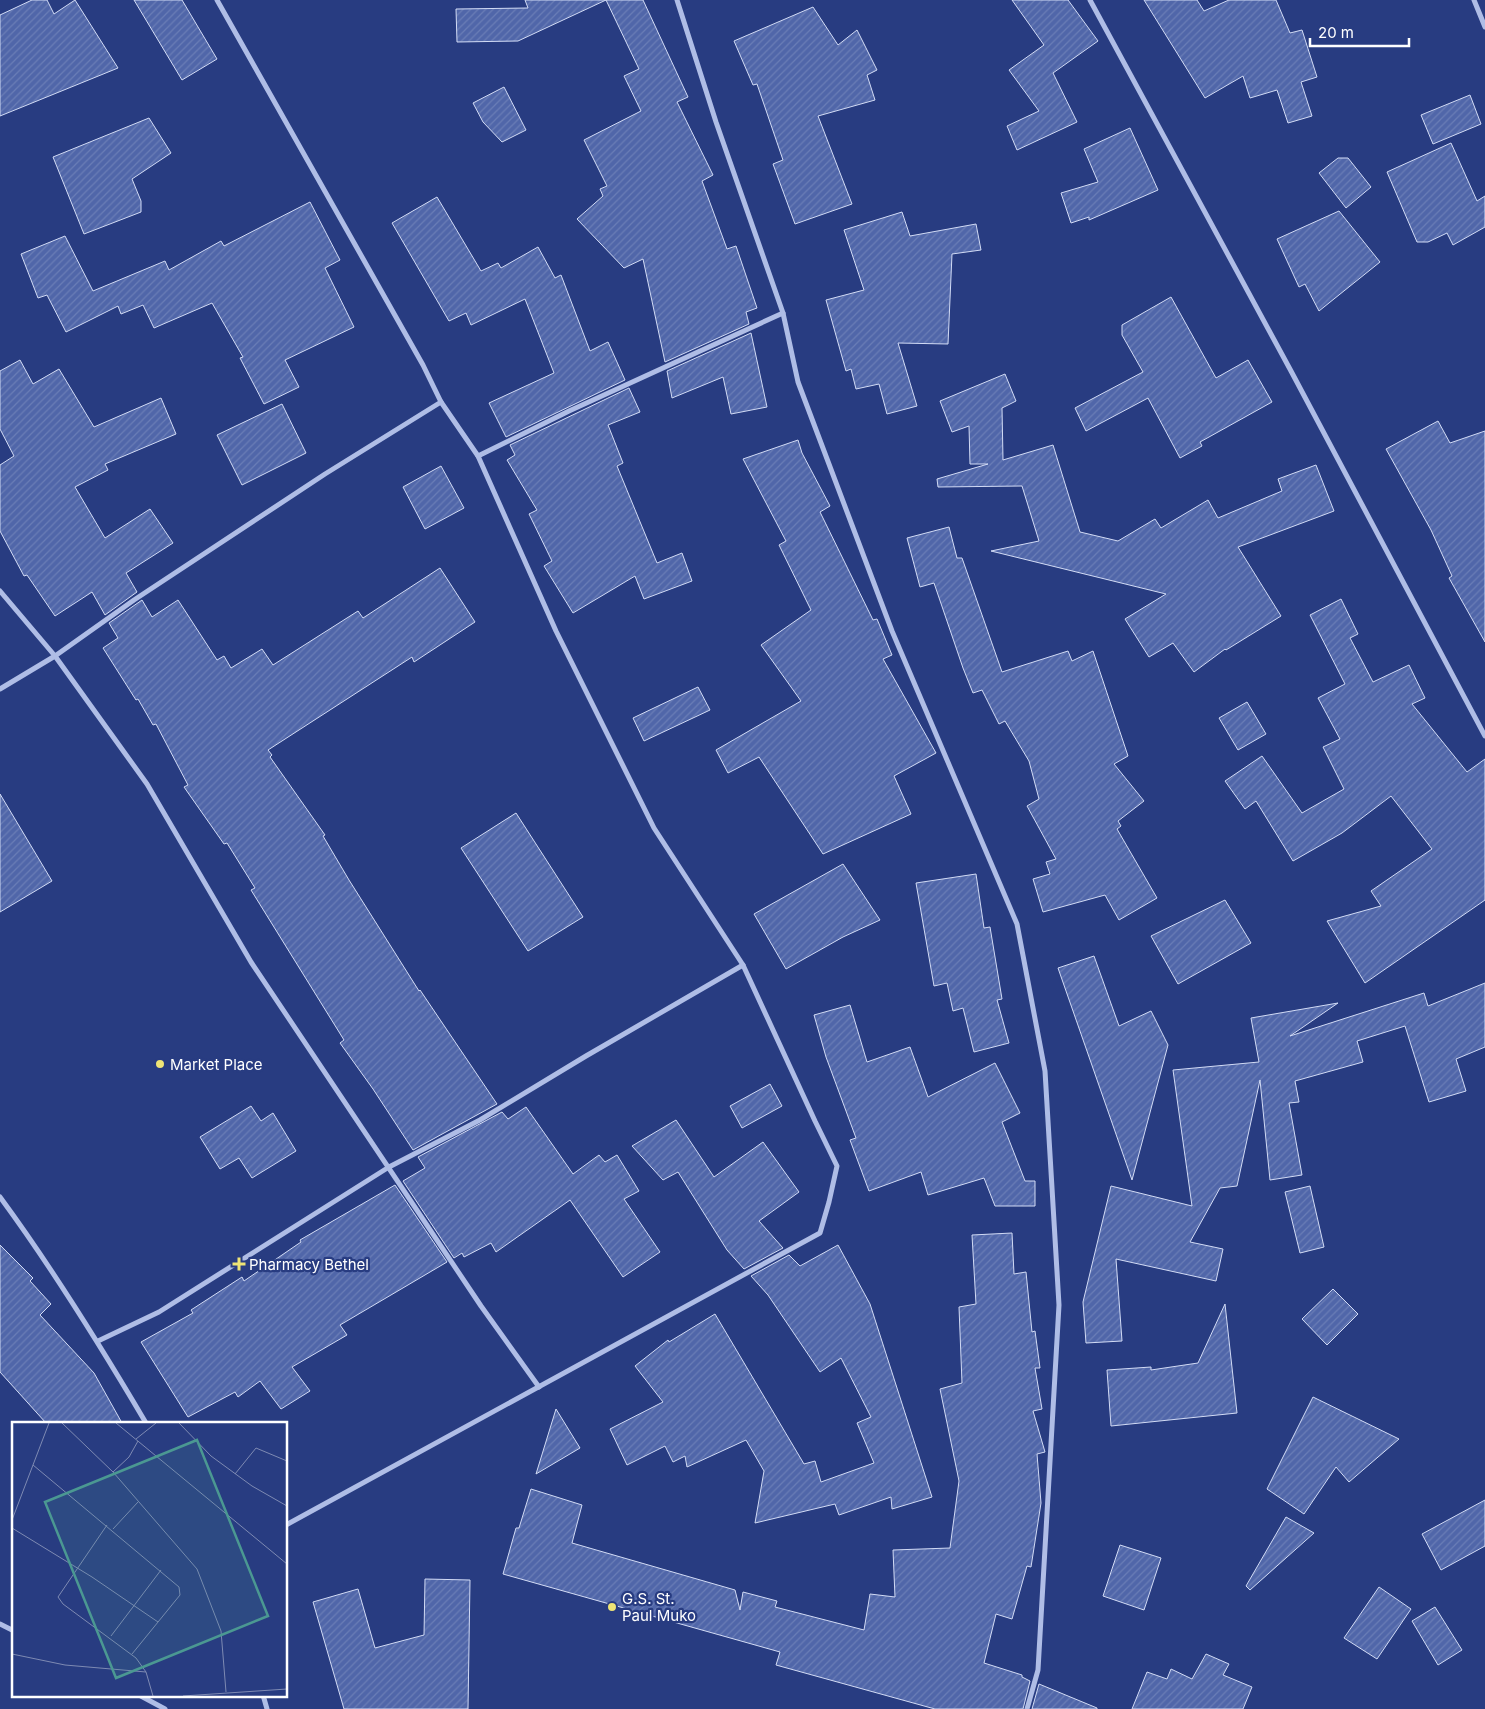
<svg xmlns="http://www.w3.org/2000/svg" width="1485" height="1709" font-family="Inter,sans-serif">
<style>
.building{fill:url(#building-hatch);stroke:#d2dbf5}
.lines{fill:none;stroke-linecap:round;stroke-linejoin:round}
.minor{stroke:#afbde6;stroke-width:5}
.poi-dot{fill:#eee476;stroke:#283c81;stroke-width:2}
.labels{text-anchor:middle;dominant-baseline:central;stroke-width:4.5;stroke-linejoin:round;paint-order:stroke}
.poi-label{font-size:15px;fill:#fff;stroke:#283c81;text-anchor:start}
.inset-road{fill:none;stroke:#7e8ab3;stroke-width:1}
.view{fill:#4b9892;fill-opacity:0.15;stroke:#4b9892;stroke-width:2.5}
.inset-edge{fill:none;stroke:#fff;stroke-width:2.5}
</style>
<defs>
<pattern id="building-hatch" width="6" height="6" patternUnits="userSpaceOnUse" patternTransform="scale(1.25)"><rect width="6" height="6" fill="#5066a9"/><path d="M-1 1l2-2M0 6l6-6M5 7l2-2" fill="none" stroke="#6a7db6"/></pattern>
</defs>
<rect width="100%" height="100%" fill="#283c81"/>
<g class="building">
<path d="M32,0H47L54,14L75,0L118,68L0,116V15Z"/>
<path d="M134,0H182L217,59L182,80Z"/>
<path d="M525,0H643L688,97L677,102L713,175L702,181L727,249L736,246L757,308L746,312L749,324L665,362L643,259L624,268L577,219L603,196L600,189L607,186L584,140L641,111L624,76L639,69L606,0L518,41L457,42L456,9L528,8Z"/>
<path d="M1012,0H1068L1098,41L1053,73L1077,122L1017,150L1007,126L1039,111L1009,70L1044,45Z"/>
<path d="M1144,0H1197L1204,11L1229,0H1276L1290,33L1302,30L1317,77L1301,82L1312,116L1288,123L1277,90L1250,98L1243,76L1205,98Z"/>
<path d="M813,7L838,45L857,30L877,70L867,75L875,100L818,116L852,204L795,224L773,164L783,160L757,84L753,85L734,41Z"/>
<path d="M504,87L526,130L502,142L483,122L473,103Z"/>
<path d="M1470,95L1481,124L1433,144L1421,115Z"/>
<path d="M149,118L171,153L132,179L141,201V212L84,234L53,157Z"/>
<path d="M1130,128L1158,190L1089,220V217L1071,223L1061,193L1098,182L1084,149Z"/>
<path d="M1451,143L1477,201L1485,196V227L1453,245L1447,233L1428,242H1417L1387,172Z"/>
<path d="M1338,158H1348L1371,187L1346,208L1319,173Z"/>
<path d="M437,197L481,271L498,263L501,268L538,247L555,278L561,275L590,351L608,342L625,380L506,437L489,403L554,373L525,299L471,325L466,313L449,321L392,223Z"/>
<path d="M310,202L340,260L325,268L354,327L285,360L299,387L264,404L240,358L243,357L212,303L154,328L143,305L121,314L118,306L66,332L47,295L38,298L21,254L65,236L93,291L165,261L169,270L221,241L224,246Z"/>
<path d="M1339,211L1380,262L1319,311L1305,284L1299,287L1277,239Z"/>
<path d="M902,212L910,236L976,224L981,250L952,254L948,344L898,343L917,406L887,414L879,384L856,389L851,369L846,371L826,300L864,290L844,230Z"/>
<path d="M1171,297L1216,378L1248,360L1272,402L1200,442L1202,446L1180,458L1148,398L1086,431L1075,408L1143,372L1122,335V325Z"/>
<path d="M751,333L767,407L731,414L723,377L672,398L667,371Z"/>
<path d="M20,360L33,384L59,369L94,427L161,398L176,434L105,464L108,470L75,487L105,538L150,509L173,543L126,573L137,592L105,615L92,592L55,616L27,575L24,576L0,531V465L14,456L0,429V371Z"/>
<path d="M1005,374L1016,401L1002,408L1003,460L1053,445L1080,532L1118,541L1155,519L1161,528L1208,500L1218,518L1282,491L1278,479L1316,465L1334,511L1238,547L1281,616L1226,650L1225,649L1194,672L1173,643L1149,657L1125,619L1166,594L991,551L1039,541L1022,486L938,487L937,479L988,464H970L969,426L952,432L940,401Z"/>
<path d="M629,388L640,412L608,425L623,463L617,466L657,563L682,553L692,581L644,599L635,576L573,613L544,566L552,561L529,514L537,510L507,460L515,455L510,445Z"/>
<path d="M282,404L306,453L242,485L217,435Z"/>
<path d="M1438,421L1450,443L1485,431V642L1449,578L1452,576L1431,530L1386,449Z"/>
<path d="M798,440L802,453L830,506L820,512L873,620L877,619L892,655L883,659L936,753L894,776L911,814L823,854L759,757L728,773L716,750L801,701L761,645L811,610L779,545L786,541L743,459Z"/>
<path d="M441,466L464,508L425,529L403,487Z"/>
<path d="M949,527L957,558H962L1002,672L1068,651L1072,661L1093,651L1128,756L1114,764L1144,801L1118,821L1121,826L1117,829L1157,898L1119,920L1105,895L1043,912L1033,879L1050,874L1046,862L1056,859L1027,806L1039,799L1029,761L1005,721L999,724L982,690L973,693L963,668L934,583L920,587L907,538Z"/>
<path d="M440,568L475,622L414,662L412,657L268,750L272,755L270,757L325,835L323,836L349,880L419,991L420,990L497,1104L413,1150L373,1089L340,1043L344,1040L251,890L255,888L227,843L224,844L184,787L188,785L156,724L153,725L138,699L136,700L103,648L118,638L109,623L142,600L152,617L178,600L217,660L224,656L231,668L262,649L273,665L358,611L363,618Z"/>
<path d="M1341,599L1358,634L1350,638L1373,682L1409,665L1425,698L1412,704L1467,772L1485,759V900L1365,983L1327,921L1381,906L1371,891L1432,849L1391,796L1342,833L1293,861L1256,801L1245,809L1225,781L1262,756L1302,813L1344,789L1323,747L1340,739L1318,698L1345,684L1310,615Z"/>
<path d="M698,687L710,710L644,741L633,718Z"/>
<path d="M1247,702L1266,734L1238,750L1219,718Z"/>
<path d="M0,794L52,881L0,912Z"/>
<path d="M516,813L583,917L528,951L461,848Z"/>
<path d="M843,864L880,920L843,937L786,969L754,914Z"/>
<path d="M976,874L984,928L990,927L1002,999L997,1000L1009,1043L974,1052L963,1008L953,1011L947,983L934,986L916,883Z"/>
<path d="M1225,900L1251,943L1178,984L1151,936Z"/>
<path d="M1094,956L1119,1026L1151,1011L1168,1045L1132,1180L1058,968Z"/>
<path d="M1485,983V1047L1456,1059L1466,1091L1429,1102L1405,1026L1357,1041L1363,1062L1295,1081L1299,1102L1289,1103L1302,1175L1270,1180L1260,1080L1237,1186L1220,1188L1190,1242L1223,1249L1216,1281L1116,1259L1122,1341L1086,1343L1083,1302L1111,1186L1192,1206L1173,1070L1259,1062L1251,1018L1338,1003L1290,1036L1424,993L1428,1006Z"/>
<path d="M850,1005L867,1062L910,1047L928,1097L995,1063L1020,1113L1002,1122L1025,1181H1035V1206H995L984,1178L928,1195L921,1172L869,1191L850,1140L856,1138L826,1057L814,1015Z"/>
<path d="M770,1084L782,1106L742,1128L730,1106Z"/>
<path d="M251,1106L261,1121L273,1113L296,1151L252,1178L239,1158L220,1169L200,1137Z"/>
<path d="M526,1107L573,1174L599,1155L605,1162L617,1155L639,1191L624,1199L660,1252L623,1277L570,1200L496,1252L491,1243L464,1257L462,1253L454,1258L403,1181L425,1168L418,1157L502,1112L508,1119Z"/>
<path d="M676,1120L714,1177L763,1142L799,1192L759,1221L783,1248L744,1269L727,1250L678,1172L663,1180L632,1146Z"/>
<path d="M395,1185L447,1262L340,1325L347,1335L292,1367L310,1391L281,1409L260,1381L238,1397L235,1392L188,1417L141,1342L193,1313L191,1310L242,1277L244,1281L301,1242L300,1240Z"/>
<path d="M1310,1186L1324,1247L1300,1253L1285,1192Z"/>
<path d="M1012,1233L1014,1274L1026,1272L1032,1332L1035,1331L1040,1368H1035L1042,1409L1033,1411L1045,1452L1037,1454L1041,1503L1031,1567L1027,1566L1012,1619L996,1614L984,1663L1022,1675V1677L1030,1681L1023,1709H935L776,1665L780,1652L503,1574L516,1528H519L531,1489L582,1505L572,1543L735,1590L740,1610L743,1592L777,1601L775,1607L864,1630L870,1594L895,1597L893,1550L950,1548L959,1481L940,1389L962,1383L959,1307L976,1304L972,1235Z"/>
<path d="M0,1245L33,1278L30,1281L51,1304L40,1315L94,1373L122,1423H46L0,1372Z"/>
<path d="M838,1245L870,1304L932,1497L892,1509L891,1497L839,1515L835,1504L755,1523L764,1471L746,1440L687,1467L685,1456L673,1462L665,1446L627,1465L610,1429L663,1402L635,1366L668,1340L669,1342L715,1314L804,1464L815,1461L821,1482L874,1463L857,1423L871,1417L841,1358L820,1372L768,1295L751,1276L789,1255L800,1266Z"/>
<path d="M1333,1289L1358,1314L1327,1345L1302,1319Z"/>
<path d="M1225,1304L1237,1413L1111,1426L1107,1370L1151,1367V1370L1198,1363Z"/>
<path d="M1313,1397L1399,1439L1349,1482L1336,1467L1304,1514L1267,1489Z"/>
<path d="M556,1409L580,1448L536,1474Z"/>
<path d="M1485,1500V1546L1441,1570L1422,1534Z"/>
<path d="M1286,1517L1314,1533L1250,1590L1246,1586Z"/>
<path d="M1120,1545L1161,1558L1144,1610L1103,1596Z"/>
<path d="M425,1579L470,1580L468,1709H344L313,1602L358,1589L375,1648L424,1635Z"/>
<path d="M1379,1587L1411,1609L1377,1659L1344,1638Z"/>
<path d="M1435,1607L1462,1650L1438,1665L1412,1621Z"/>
<path d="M1206,1654L1229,1664L1223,1675L1252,1687L1243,1709H1132L1147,1672L1167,1679L1171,1669L1192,1679Z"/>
<path d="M1039,1684L1097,1708V1709H1032Z"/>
</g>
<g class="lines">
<g class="minor">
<path d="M217,0L423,365L441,402L478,456L556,631L654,828L743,965L815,1121L837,1166L829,1202L820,1233L286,1525"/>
<path d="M677,0L716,122L783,313L798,382L892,631L1017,924L1045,1071L1059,1305L1038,1670L1027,1709"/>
<path d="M1090,0L1291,371L1485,736"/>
<path d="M1474,0L1485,27"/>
<path d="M478,456L569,411L783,313"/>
<path d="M0,591L55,656L147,784L251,962L481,1306L539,1387"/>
<path d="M0,689L55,656L134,600L325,474L441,402"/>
<path d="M0,1197C53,1269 100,1345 146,1423"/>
<path d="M98,1341L159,1312L389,1167L480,1120L586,1056L743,965"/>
<path d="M0,1624L14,1631"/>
<path d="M139,1695L165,1709"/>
<path d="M263,1695L267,1709"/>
</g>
</g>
<g class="poi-dot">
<circle cx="160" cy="1064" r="5"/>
<path d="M236.5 1256.5h5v5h5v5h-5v5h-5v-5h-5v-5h5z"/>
<circle cx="612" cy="1607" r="5"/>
</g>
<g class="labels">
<g class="poi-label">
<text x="170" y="1064">Market Place</text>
<text x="249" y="1264">Pharmacy Bethel</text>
<text x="622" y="1598">G.S. St.<tspan x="622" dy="17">Paul Muko</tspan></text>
</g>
</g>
<g transform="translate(12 1422)">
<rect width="275" height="275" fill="#283c81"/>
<path class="inset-road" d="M50,1L101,50L185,147L209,209L214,270M104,1L275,142M167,1L199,34L240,64L275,84M124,17L144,1M21,43L167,165L168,173L120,232M101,50L117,35L126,19M223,52L244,26L275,39M0,98L37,1M95,103L46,175L51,182L124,236L134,250L141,274M0,106L80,155L146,200M101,107L126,80M99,214L149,148M0,232L53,243L134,250M171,274L275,267"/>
<path class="view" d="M185,18L256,194L104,256L33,80Z"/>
<rect width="275" height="275" class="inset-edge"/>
</g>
<path d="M1310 38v8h99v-8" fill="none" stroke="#ffffff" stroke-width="2.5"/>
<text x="1318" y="38" font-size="15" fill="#ffffff" stroke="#283c81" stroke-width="4" paint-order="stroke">20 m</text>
</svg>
